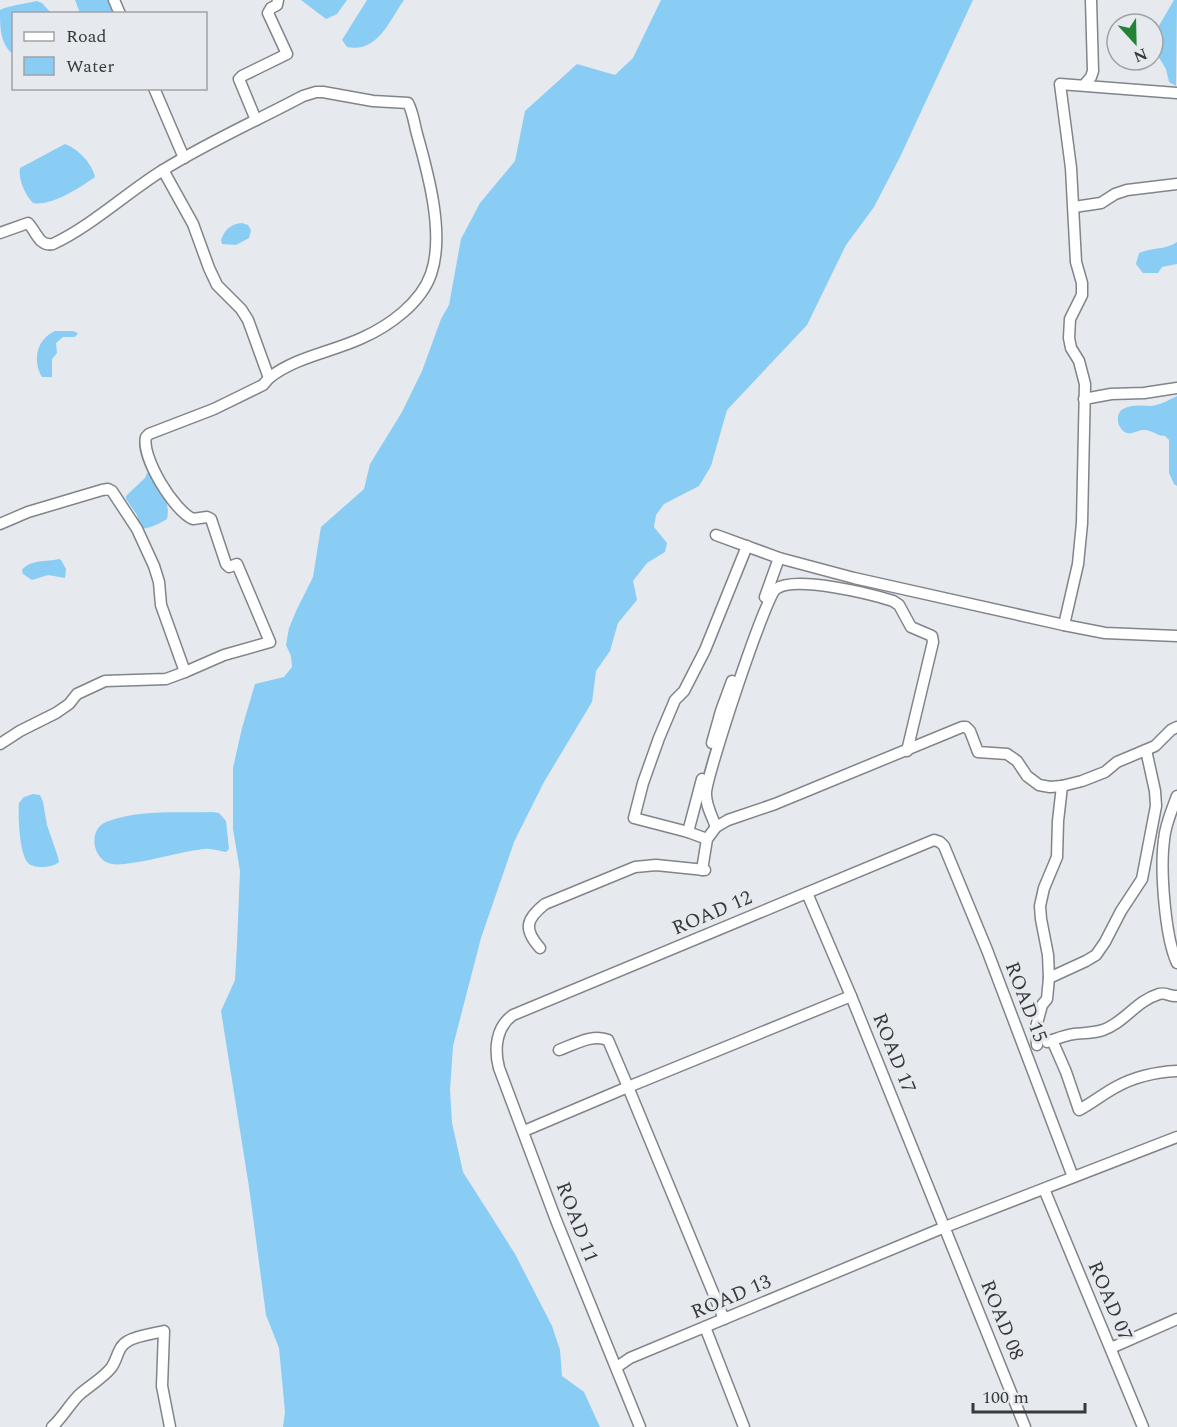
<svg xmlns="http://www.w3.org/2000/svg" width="1177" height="1427" font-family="Spectral,serif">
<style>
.water{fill:#89cdf5}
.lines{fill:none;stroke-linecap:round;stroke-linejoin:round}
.minor-casing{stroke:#818488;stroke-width:13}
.minor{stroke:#fff;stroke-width:10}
.labels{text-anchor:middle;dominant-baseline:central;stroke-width:6;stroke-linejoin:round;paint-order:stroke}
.street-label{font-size:20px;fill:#37393a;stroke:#e6e9ee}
</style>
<rect width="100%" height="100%" fill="#e6e9ee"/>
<g class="water">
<path d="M75,0H109L115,13H80Z"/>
<path d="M301,0H347L337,14L326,19Z"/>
<path d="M367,0H404C389,21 378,53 347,47L342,40Z"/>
<path d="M661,0H973L900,157L874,207L846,245L807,325L727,410L711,466L699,486L664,504L656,515L654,527L667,543L665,552L647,563L633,581L637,600L618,623L610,651L596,671L592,702L544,782L514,842L481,938L453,1046L450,1090L452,1123L463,1172L515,1254L552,1326L560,1350L562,1376L584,1392L600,1427H283L285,1412L279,1348L266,1315L249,1187L221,1011L235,980L237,944L240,871L233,829V768L242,728L255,684L284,677L292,667L291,656L286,645L289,628L297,609L313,577L321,527L364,489L370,464L402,412L422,371L441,319L449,305L461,239L480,203L515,161L525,111L577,64L615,75L633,58Z"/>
<path d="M1174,0H1177L1176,86L1169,82L1166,69L1155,51L1153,42L1157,29Z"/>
<path d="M37,1L42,3L51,13L14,14L13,54C0,44 0,27 0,10C7,6 28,3 37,1Z"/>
<path d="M65,144C78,149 92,163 95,177C81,187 50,207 33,203C25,195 18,179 20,168Z"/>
<path d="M242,223L248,225L251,230L249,238L236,245L222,244L221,240C225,229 231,224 242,223Z"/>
<path d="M1177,242V264L1162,267L1158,273H1143L1136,264L1139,253C1152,247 1166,250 1177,242Z"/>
<path d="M55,331H73L78,333L75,337H63L56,343L57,353L52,359V377H42C32,360 37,339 55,331Z"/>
<path d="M1177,396V486L1174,484L1169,473V440L1165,436C1157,436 1151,429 1143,430C1137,430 1131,436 1125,432C1117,428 1115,413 1123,409C1132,404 1142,406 1151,406C1160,405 1169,400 1177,396Z"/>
<path d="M147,473H152C160,488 171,501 167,519C161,523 148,529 140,529L137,515L126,499V496L145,478Z"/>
<path d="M59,559L61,560L66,569L65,578L48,575L32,580L23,574L22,570C31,559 46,562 59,559Z"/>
<path d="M33,794L40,795L43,802L47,825L58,857L59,862C54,866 48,867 41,867C37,867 31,866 28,863C19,853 18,815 19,803L24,797Z"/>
<path d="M212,812L219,813L226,821L229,849L226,852C218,851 212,848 204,849C179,852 155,860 131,863C125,864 118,865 112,864C93,861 87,830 106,822C139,809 177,813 212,812Z"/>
</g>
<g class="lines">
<g class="minor-casing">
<g id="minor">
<path d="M114,0L120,14"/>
<path d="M1084,85L1091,77L1093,71L1091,0"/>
<path d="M154,88L184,158"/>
<path d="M256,120L239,79L242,76L287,54L268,13L271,8L277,5L278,0"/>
<path d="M163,170L193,224L209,268L217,285L241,309L248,320L269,378L263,385L214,409L149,434L146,437C141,457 174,511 193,519L207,517L211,519L226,564L229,567L237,564L270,642L224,655L185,672"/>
<path d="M1074,207L1101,203L1115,194L1127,190L1177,184"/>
<path d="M0,233L28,223C36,231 39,247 53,244C91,226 124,195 160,172C206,143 256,121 303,96L316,92H323L373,101L408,103C413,112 414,123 417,134C428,173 445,234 431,274C421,303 389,326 362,338C332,352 295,357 269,378"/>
<path d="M1084,399L1111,394L1144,393L1177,388"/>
<path d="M0,524L28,512L102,490L108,489L112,491L137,529L154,566L159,582L161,605L185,672L166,679L105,681L77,694L69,704L56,713L20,731L0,744"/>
<path d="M716,535L779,558L854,578L1064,625L1105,633L1177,636"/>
<path d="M765,597L779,558"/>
<path d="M1064,625L1078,564L1082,523L1085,384L1079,361L1071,348L1069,338L1070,319L1082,295V283L1076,262L1071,168L1060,84L1177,93"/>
<path d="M712,743L721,711L732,681"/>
<path d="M702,779L688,832L707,839"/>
<path d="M1177,796C1172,810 1165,825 1164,840C1160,870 1165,937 1177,963"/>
<path d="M716,827C712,816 705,804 706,792C708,771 765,597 776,589C795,575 871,594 893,601L899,605L911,627L932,636L933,642L907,751"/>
<path d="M688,832L634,818L643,783L659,738L675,700L684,691L705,650L747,546"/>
<path d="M702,870L707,839L716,827L728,820L775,804L962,727H966L970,731L978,752L1007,754L1017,761L1027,776L1039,785L1050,787L1062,786L1082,781L1105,772L1117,762L1155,746L1171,730L1177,727"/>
<path d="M807,893L851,996L1025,1427"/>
<path d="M540,948C523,929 526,919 545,904L635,867L656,865L705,870"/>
<path d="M1049,978L1048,955L1041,919L1040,906L1044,888L1057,857L1058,821L1062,786"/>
<path d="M1052,1040L1066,1072L1079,1110C1092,1103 1103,1094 1116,1087C1136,1076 1155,1072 1177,1071"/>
<path d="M1047,1042C1056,1039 1065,1035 1074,1034C1084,1033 1094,1033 1103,1030C1124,1023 1136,1001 1159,994C1166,992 1170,997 1177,996"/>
<path d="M1037,1045L1036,1027L1042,1005L1047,999L1049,978L1086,961L1096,955L1105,942L1121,911L1142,879L1156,806L1155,791L1146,750"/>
<path d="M524,1131L628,1087L608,1040C593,1033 573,1045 559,1050"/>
<path d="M1044,1189L1143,1427"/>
<path d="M724,1319L628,1087L851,996"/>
<path d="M705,1327L744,1427"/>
<path d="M1111,1348L1177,1319"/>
<path d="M617,1367L630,1358L945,1227L1177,1137"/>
<path d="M52,1427C63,1417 69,1405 79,1395C89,1386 103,1378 111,1368C118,1359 117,1347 128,1341C138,1335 152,1334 164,1331L162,1386L170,1427"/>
<path d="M640,1427L556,1220L499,1068C494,1049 496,1027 513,1015L934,840L940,842L944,846L987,950L1073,1177"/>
</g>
</g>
<use href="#minor" class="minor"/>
</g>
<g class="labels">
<g class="street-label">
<text transform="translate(712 913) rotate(-23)">ROAD 12</text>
<text transform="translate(1026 1002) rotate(69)">ROAD 15</text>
<text transform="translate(894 1053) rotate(68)">ROAD 17</text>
<text transform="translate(577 1222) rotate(69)">ROAD 11</text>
<text transform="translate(731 1297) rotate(-23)">ROAD 13</text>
<text transform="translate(1110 1301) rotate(67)">ROAD 07</text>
<text transform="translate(1002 1320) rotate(68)">ROAD 08</text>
</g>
</g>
<rect x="12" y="12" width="195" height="78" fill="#e6e9ee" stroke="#a0a3a6" stroke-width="1.5"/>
<rect x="24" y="32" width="30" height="9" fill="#ffffff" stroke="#a0a3a6" stroke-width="1.5"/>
<text x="66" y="42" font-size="18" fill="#37393a">Road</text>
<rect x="24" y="57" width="30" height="18" fill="#89cdf5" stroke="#a0a3a6" stroke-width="1.5"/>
<text x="66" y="72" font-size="18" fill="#37393a">Water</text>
<g transform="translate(1135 42) rotate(158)"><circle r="28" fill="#e6e9ee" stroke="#a0a3a6" stroke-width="1.5"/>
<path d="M0-4.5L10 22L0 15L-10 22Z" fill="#228337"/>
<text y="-9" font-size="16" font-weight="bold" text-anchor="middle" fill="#37393a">N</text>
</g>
<path d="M973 1403v9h112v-9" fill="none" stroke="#37393a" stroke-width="3"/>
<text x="982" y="1403" font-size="18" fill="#37393a" stroke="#e6e9ee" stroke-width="4.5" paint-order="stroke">100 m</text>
</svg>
